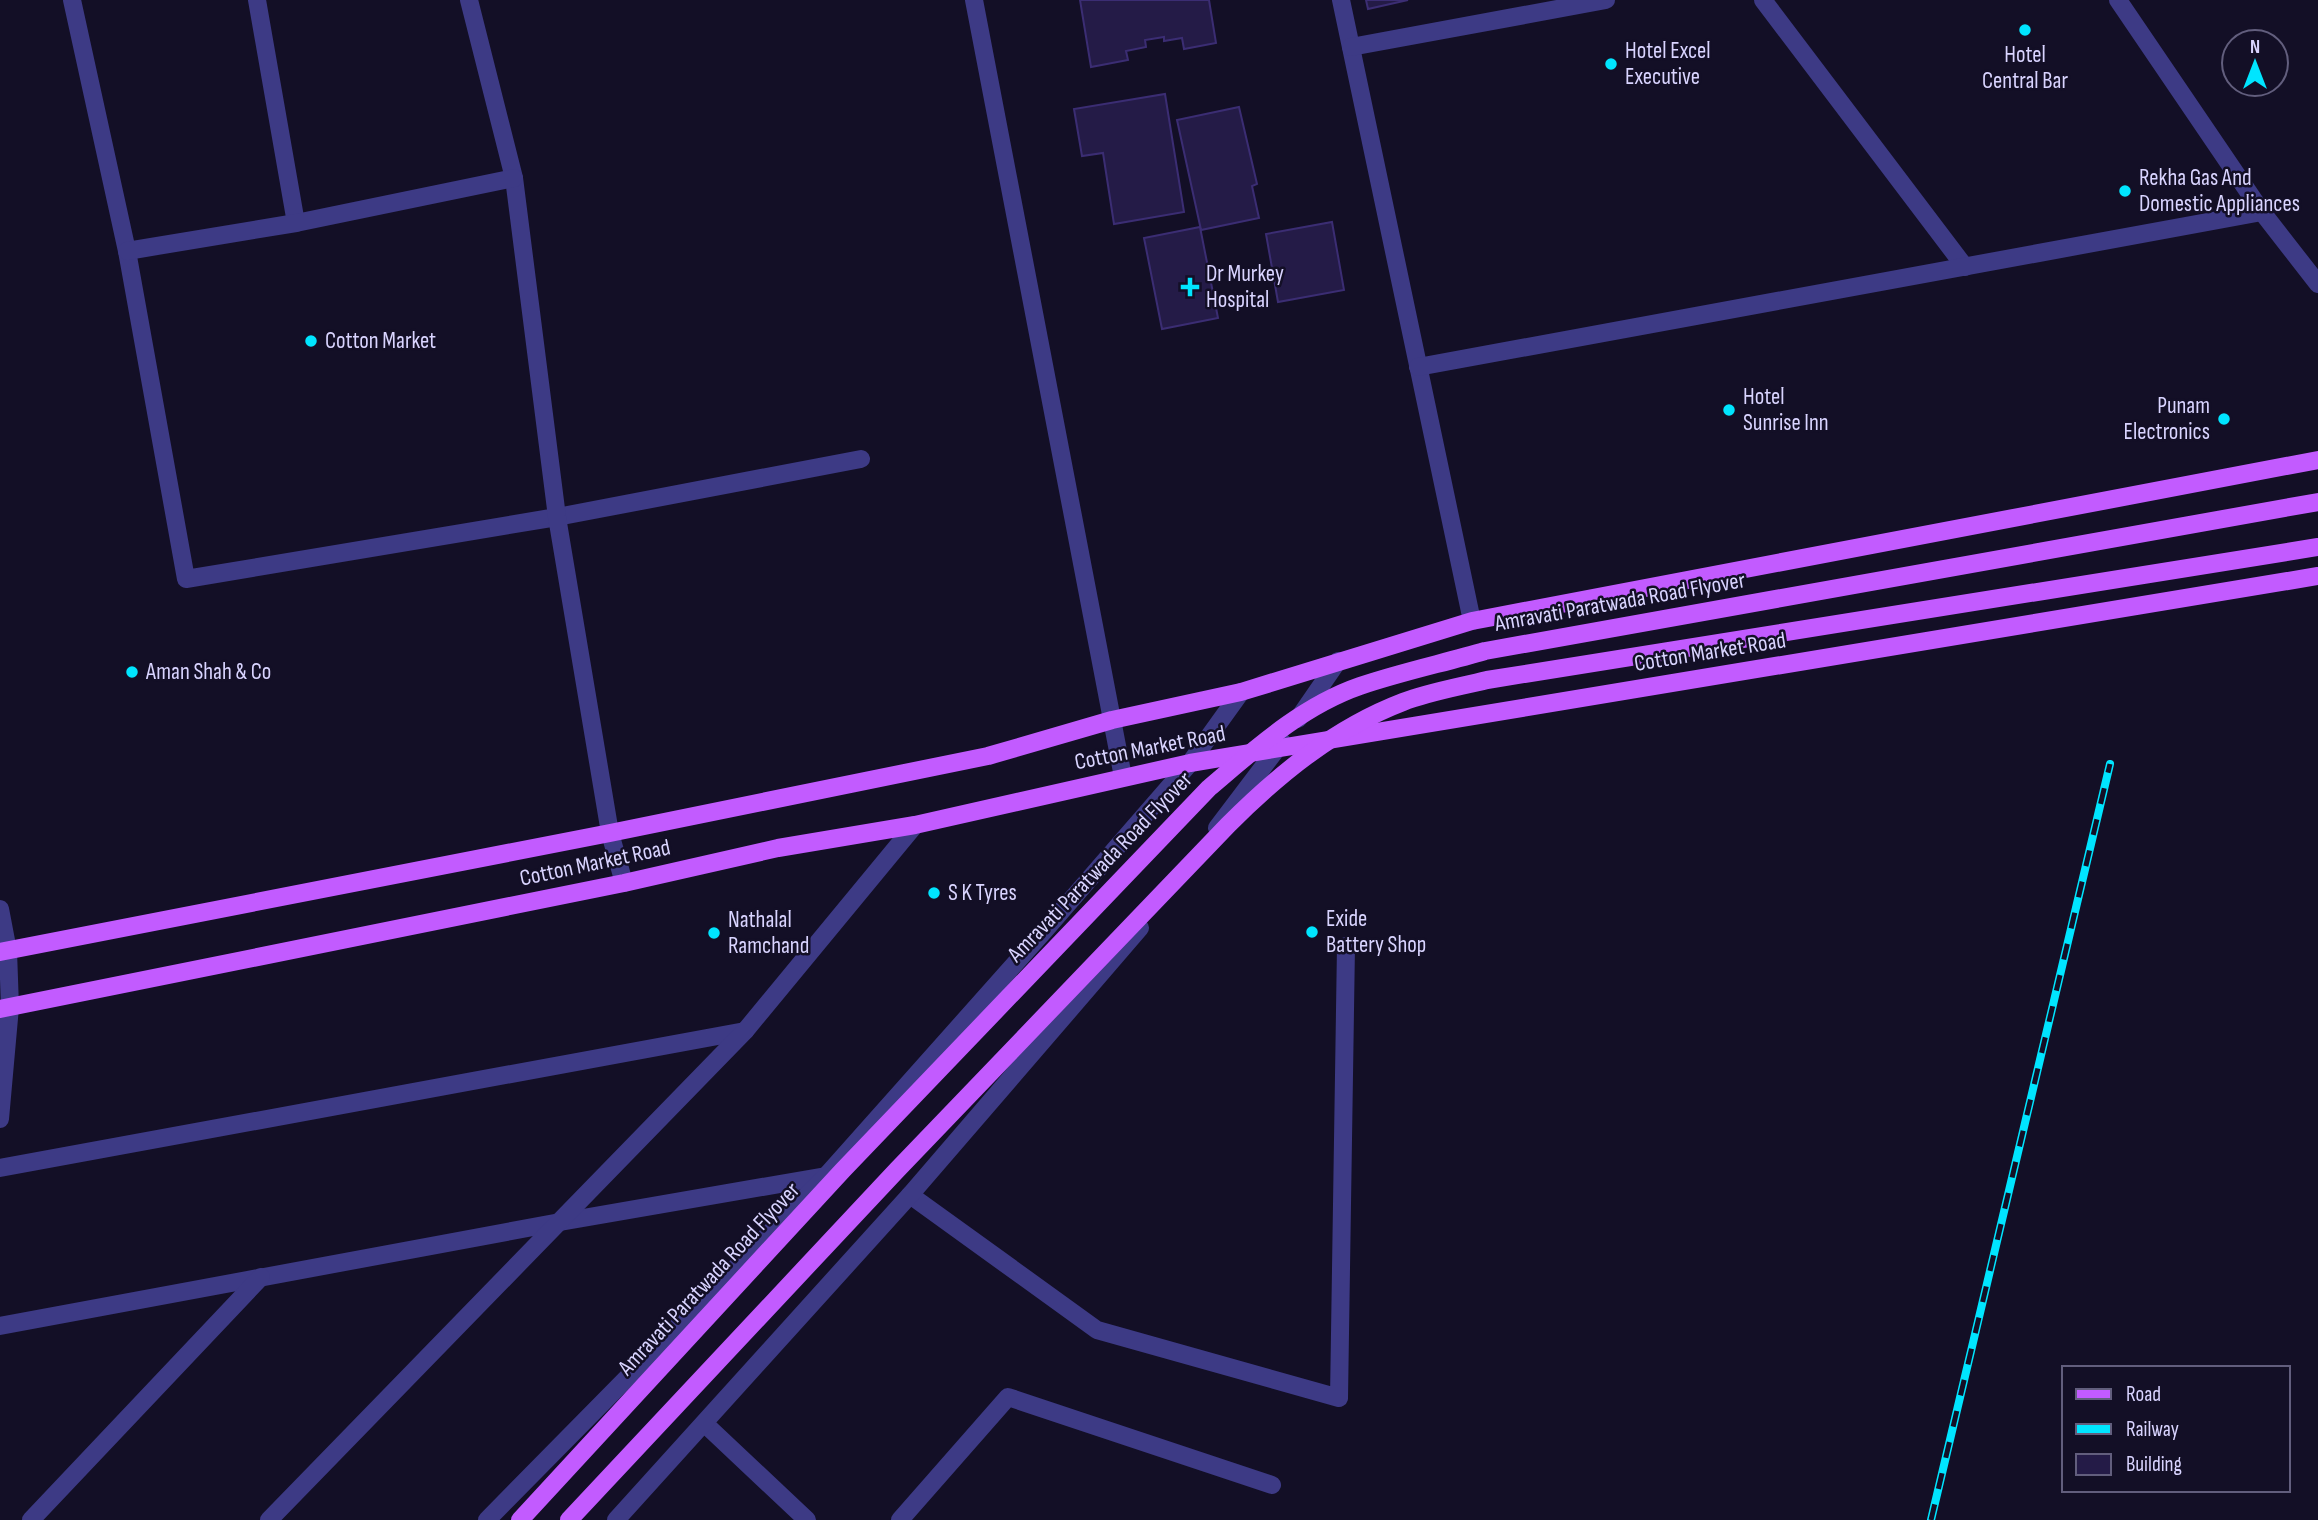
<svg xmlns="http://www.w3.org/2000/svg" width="2318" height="1520" font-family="'Sofia Sans Condensed',sans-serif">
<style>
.building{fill:#241b47;stroke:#3b2d73;stroke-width:2}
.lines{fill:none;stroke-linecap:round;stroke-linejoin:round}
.service{stroke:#3d3a85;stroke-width:18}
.minor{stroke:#3d3a85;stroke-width:18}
.tertiary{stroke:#3d3a85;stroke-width:18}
.primary{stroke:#c25bff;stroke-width:18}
.rail-casing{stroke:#00e5ff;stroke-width:8}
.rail{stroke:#130f26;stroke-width:5;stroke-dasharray:16;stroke-linecap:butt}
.poi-dot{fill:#00e5ff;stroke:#130f26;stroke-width:2.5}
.labels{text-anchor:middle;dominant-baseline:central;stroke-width:5;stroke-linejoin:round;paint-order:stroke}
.poi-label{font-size:23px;fill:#d9d4ff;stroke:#130f26;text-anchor:start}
.street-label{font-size:23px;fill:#d9d4ff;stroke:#130f26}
</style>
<rect width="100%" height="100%" fill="#130f26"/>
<g class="building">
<path d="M1080,0H1209L1216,43L1184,49L1182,38L1164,41V37L1145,40L1146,47L1126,51L1128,60L1091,67Z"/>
<path d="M1366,0H1408L1368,9Z"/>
<path d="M1165,94L1184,212L1114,224L1103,153L1082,156L1074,109Z"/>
<path d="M1239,107L1257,184L1252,186L1259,218L1201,230L1177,120Z"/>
<path d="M1332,222L1344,290L1278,302L1266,234Z"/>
<path d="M1200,227L1218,318L1162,329L1144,238Z"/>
</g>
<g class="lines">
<g class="service">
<path d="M557,517L861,459"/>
<path d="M910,1195L1097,1330L1339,1398L1346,946"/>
<path d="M705,1424L807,1520"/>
<path d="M900,1520L1008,1397L1272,1485"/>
</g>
<g class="minor">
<path d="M72,0L127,251L186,579L557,517"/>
<path d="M257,0L296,223"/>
<path d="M469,0L514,178L557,517L610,833L624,883"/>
<path d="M974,0L1123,777"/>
<path d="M1341,0L1472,621"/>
<path d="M1763,0L1965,267"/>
<path d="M2118,0L2262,212L2318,284"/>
<path d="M1351,47L1606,0"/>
<path d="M127,251L296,223L514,178"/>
<path d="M1418,367L2262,212"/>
<path d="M0,1168L745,1031"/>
<path d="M0,1326L560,1222L826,1176"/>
<path d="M31,1520L261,1277"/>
<path d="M269,1520L745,1031L915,825"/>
</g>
<g class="tertiary">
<path d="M1298,719L1338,661"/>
<path d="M1217,828L1282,742"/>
<path d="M0,909L8,951L10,1007L0,1119"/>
<path d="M487,1520L826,1176L1045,930L1190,763L1241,692"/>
<path d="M616,1520L910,1195L1140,928"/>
</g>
<g class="primary">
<path d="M0,952L610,833L988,756L1112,720L1241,692L1472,621L2318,460"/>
<path d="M0,1009L624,883L778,848L915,825L1190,763L2318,576"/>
<path d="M520,1520L843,1170L1209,788C1255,749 1302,706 1360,686C1401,672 1444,663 1485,651L2318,502"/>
<path d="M569,1520L897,1170L1228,825C1279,774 1335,728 1403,702C1429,692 1459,687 1487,680L2318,547"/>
</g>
<g class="rail-casing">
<path id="rail" d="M1931,1520L2110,764"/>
</g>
<use href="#rail" class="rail"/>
</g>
<g class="poi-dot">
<circle cx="2025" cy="30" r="7"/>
<circle cx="1611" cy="64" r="7"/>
<circle cx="2125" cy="191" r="7"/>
<path d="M1186.5 276.5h7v7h7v7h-7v7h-7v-7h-7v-7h7z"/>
<circle cx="311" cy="341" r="7"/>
<circle cx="1729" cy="410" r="7"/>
<circle cx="2224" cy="419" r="7"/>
<circle cx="132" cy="672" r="7"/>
<circle cx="934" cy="893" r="7"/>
<circle cx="1312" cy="932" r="7"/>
<circle cx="714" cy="933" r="7"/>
</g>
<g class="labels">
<g class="poi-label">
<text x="1625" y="51">Hotel Excel<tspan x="1625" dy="26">Executive</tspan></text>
<text x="2025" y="55" text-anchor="middle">Hotel<tspan x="2025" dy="26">Central Bar</tspan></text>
<text x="2139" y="178">Rekha Gas And<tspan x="2139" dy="26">Domestic Appliances</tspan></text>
<text x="1206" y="274">Dr Murkey<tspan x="1206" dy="26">Hospital</tspan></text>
<text x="325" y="341">Cotton Market</text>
<text x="1743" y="397">Hotel<tspan x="1743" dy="26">Sunrise Inn</tspan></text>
<text x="2210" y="406" text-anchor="end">Punam<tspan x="2210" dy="26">Electronics</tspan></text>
<text x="146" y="672">Aman Shah &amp; Co</text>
<text x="948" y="893">S K Tyres</text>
<text x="1326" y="919">Exide<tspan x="1326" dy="26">Battery Shop</tspan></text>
<text x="728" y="920">Nathalal<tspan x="728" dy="26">Ramchand</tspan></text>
</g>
<g class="street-label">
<text transform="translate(1620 602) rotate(-10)">Amravati Paratwada Road Flyover</text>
<text transform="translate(1710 652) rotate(-9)">Cotton Market Road</text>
<text transform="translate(1150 748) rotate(-11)">Cotton Market Road</text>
<text transform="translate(595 863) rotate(-12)">Cotton Market Road</text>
<text transform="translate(1100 867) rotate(-46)">Amravati Paratwada Road Flyover</text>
<text transform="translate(709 1279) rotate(-47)">Amravati Paratwada Road Flyover</text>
</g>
</g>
<rect x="2062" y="1366" width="228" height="126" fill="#130f26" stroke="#625e7d" stroke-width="2"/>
<rect x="2076" y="1389" width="35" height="10" fill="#c25bff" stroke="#625e7d" stroke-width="2"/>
<text x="2126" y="1401" font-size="21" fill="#d9d4ff">Road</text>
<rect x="2076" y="1424" width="35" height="10" fill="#00e5ff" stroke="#625e7d" stroke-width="2"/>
<text x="2126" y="1436" font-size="21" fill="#d9d4ff">Railway</text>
<rect x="2076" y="1454" width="35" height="21" fill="#241b47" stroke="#625e7d" stroke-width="2"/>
<text x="2126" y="1471" font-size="21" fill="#d9d4ff">Building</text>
<g transform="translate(2255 63)"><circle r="33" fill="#130f26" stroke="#625e7d" stroke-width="2"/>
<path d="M0-5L12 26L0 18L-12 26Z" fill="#00e5ff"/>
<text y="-10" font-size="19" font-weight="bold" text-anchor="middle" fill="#d9d4ff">N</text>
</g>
</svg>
